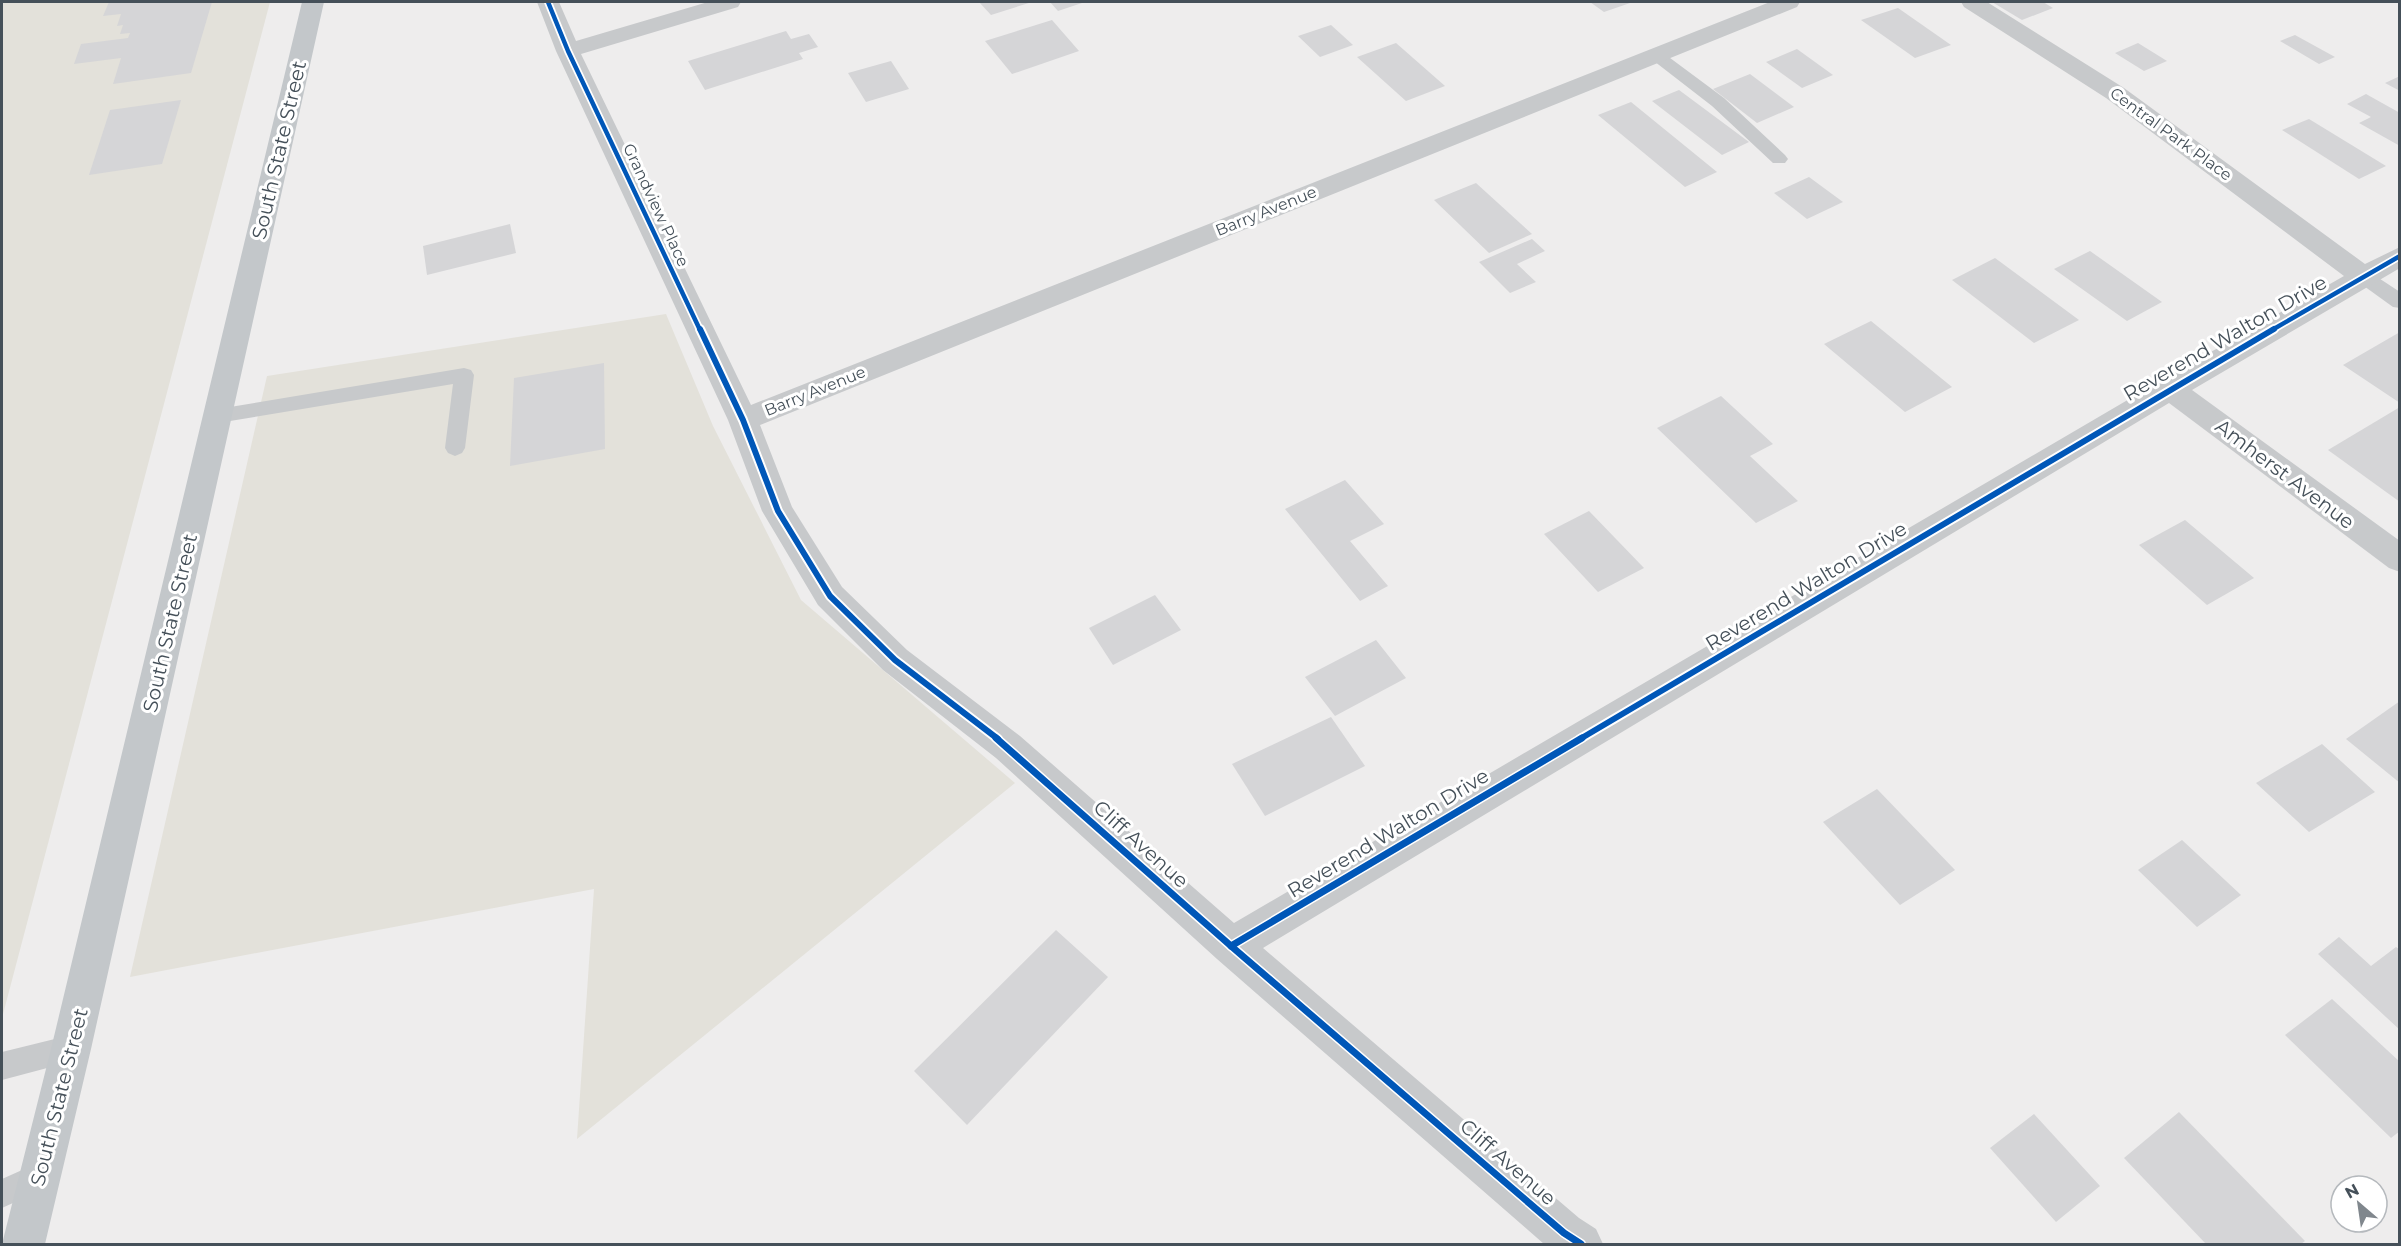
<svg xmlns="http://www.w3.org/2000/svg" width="2401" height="1246" font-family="Montserrat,sans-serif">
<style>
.commercial{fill:#e3e1da}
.building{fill:#d5d5d7}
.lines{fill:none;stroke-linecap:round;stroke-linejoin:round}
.service{fill:#c7c9cb;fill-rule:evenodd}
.minor{fill:#c7c9cb;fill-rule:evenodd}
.primary{fill:#c3c7ca;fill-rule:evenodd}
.cycleway-far2-casing{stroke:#fff;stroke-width:8}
.cycleway-far1-casing{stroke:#fff;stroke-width:10}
.cycleway-casing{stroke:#fff;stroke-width:10}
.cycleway-far2{stroke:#0057b8;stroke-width:4.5}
.cycleway-far1{stroke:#0057b8;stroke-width:6}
.cycleway{stroke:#0057b8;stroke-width:7}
.labels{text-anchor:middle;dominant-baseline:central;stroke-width:6;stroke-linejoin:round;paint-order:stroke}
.far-street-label{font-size:16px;fill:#455059;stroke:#fff}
.street-label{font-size:20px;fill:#455059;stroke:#fff}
</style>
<rect width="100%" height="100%" fill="#eeeded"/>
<g class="commercial">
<path d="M2,2H270L2,1018Z"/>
<path d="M666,314L713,426L801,600L1015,783L577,1139L594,889L130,977L267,376Z"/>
</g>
<g class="building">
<path d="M109,2H212L191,73L113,84L121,58L74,64L81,44L128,38L130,33L120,34L123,25L117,26L121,14L103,16Z"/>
<path d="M979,2H1032L991,15Z"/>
<path d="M1050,2H1085L1058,11Z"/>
<path d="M1590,2H1633L1604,12Z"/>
<path d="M1992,2H2043L2053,8L2022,20Z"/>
<path d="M1898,8L1951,45L1915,58L1861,20Z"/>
<path d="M1052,20L1079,51L1012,74L985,41Z"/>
<path d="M1331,25L1353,45L1320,57L1298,36Z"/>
<path d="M786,31L791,39L809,34L818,47L799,53L803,59L705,90L688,61Z"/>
<path d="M2295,35L2335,57L2319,64L2280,41Z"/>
<path d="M1396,43L1445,86L1406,101L1357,57Z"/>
<path d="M2138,43L2167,61L2144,71L2115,53Z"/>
<path d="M1797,49L1833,75L1802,88L1766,62Z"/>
<path d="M891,61L909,89L866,102L848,73Z"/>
<path d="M1750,74L1794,107L1757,123L1713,89Z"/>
<path d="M2400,76V91L2385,83Z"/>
<path d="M1679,90L1749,142L1722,155L1652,101Z"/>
<path d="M2366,94L2400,113V146L2359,123L2371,117L2347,104Z"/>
<path d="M181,100L162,164L89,175L110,110Z"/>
<path d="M1631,102L1717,172L1685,187L1598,115Z"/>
<path d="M2309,119L2386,166L2359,179L2282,130Z"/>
<path d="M1809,177L1843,202L1807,219L1774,193Z"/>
<path d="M1476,183L1532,234L1489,253L1434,200Z"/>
<path d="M510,224L516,253L427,275L423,246Z"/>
<path d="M1532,239L1545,251L1517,264L1536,282L1510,293L1479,262Z"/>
<path d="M2090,251L2162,302L2127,321L2054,269Z"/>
<path d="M1995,258L2079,320L2034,343L1952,280Z"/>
<path d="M1871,321L1952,387L1905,412L1824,344Z"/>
<path d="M2400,332V403L2343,365Z"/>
<path d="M604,363L605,449L510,466L514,378Z"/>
<path d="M1721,396L1773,444L1750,456L1798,501L1756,523L1657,428Z"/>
<path d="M2400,407V502L2328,450Z"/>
<path d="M1345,480L1384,524L1350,541L1388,586L1360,601L1285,509Z"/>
<path d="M1589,511L1644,568L1598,592L1544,534Z"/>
<path d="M2185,520L2254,578L2207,605L2139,545Z"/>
<path d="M1155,595L1181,630L1113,665L1089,628Z"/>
<path d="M1376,640L1406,678L1335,716L1305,677Z"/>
<path d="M2400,701V783L2346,739Z"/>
<path d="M1331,717L1365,766L1265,816L1232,764Z"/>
<path d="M2322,744L2375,792L2309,832L2256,783Z"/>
<path d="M1877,789L1955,870L1900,905L1823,822Z"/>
<path d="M2182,840L2241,895L2197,927L2138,870Z"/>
<path d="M1056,930L1108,977L967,1125L914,1071Z"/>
<path d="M2339,937L2371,966L2396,947L2400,950V1030L2318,954Z"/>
<path d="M2332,999L2400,1062V1131L2391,1138L2285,1035Z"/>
<path d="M2179,1112L2305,1241L2301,1244H2206L2124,1158Z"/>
<path d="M2034,1114L2100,1186L2056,1222L1990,1148Z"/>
</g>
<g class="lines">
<g class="service">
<path d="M1656,50L1662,52L1724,98L1785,155L1788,159L1785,163H1773L1712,106L1650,58L1648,55Z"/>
<path d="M2364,271L2371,273L2400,292V308L2393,307L2357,281L2355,277L2357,273Z"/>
<path d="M464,368L471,370L474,375L465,448L462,453L455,456L448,453L445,448L453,384L218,423L211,421L208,416L211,411L218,409Z"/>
<path d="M71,1035L81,1039L85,1049L81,1059L2,1080V1052Z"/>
<path d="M40,1162L50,1166L54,1176L50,1186L2,1208V1179Z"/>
</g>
<path class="minor" d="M537,2H559L576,41L708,2H741L738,7L581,54L751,405L1770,2H1800L1797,7L760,425L792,507L842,587L907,650L1020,736L1234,923L2160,381L2344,276L2106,98L1964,7L1961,2H1987L2124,88L2365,264L2400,247V268L2192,390L2400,541V572L2389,568L2169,403L1263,948L1579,1218L1596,1229L1603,1244H1544L1217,959L996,758L883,670L818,605L762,511L728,420L556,51Z"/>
<path class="primary" d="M302,2H324L91,1049L45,1244H2L51,1049Z"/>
<g class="cycleway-far2-casing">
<g id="cycleway-far2">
<path d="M548,2L568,51L700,330"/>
<path d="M2272,330L2400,256"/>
</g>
</g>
<g class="cycleway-far1-casing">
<g id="cycleway-far1">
<path d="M700,329L743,420L778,511L830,596L895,660L998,739"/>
<path d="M1580,739L2274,329"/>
</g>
</g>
<g class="cycleway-casing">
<g id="cycleway">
<path d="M996,738L1231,946L1564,1233L1581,1244"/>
<path d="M1231,946L1582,738"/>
</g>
</g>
<use href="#cycleway-far2" class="cycleway-far2"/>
<use href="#cycleway-far1" class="cycleway-far1"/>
<use href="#cycleway" class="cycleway"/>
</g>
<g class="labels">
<g class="far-street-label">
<text transform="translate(2171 134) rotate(36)">Central Park Place</text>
<text transform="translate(656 205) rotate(65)">Grandview Place</text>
<text transform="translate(1266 211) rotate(-22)">Barry Avenue</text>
<text transform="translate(815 391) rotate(-22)">Barry Avenue</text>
</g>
<g class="street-label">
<text transform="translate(279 150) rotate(-77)">South State Street</text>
<text transform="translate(2225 338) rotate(-30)">Reverend Walton Drive</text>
<text transform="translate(2285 474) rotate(37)">Amherst Avenue</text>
<text transform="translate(1806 586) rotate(-31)">Reverend Walton Drive</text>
<text transform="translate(170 623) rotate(-77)">South State Street</text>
<text transform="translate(1388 833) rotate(-31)">Reverend Walton Drive</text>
<text transform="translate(1141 844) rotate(42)">Cliff Avenue</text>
<text transform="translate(59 1097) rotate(-76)">South State Street</text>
<text transform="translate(1508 1162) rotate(41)">Cliff Avenue</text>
</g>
</g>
<rect width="2401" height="1246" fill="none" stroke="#455059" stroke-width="6"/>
<g transform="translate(2359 1204) rotate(331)"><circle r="28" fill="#ffffff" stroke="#b5b9bd" stroke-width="1.5"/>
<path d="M0-4.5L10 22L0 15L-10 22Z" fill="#80878d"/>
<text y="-9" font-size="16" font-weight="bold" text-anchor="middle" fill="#455059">N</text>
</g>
</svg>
